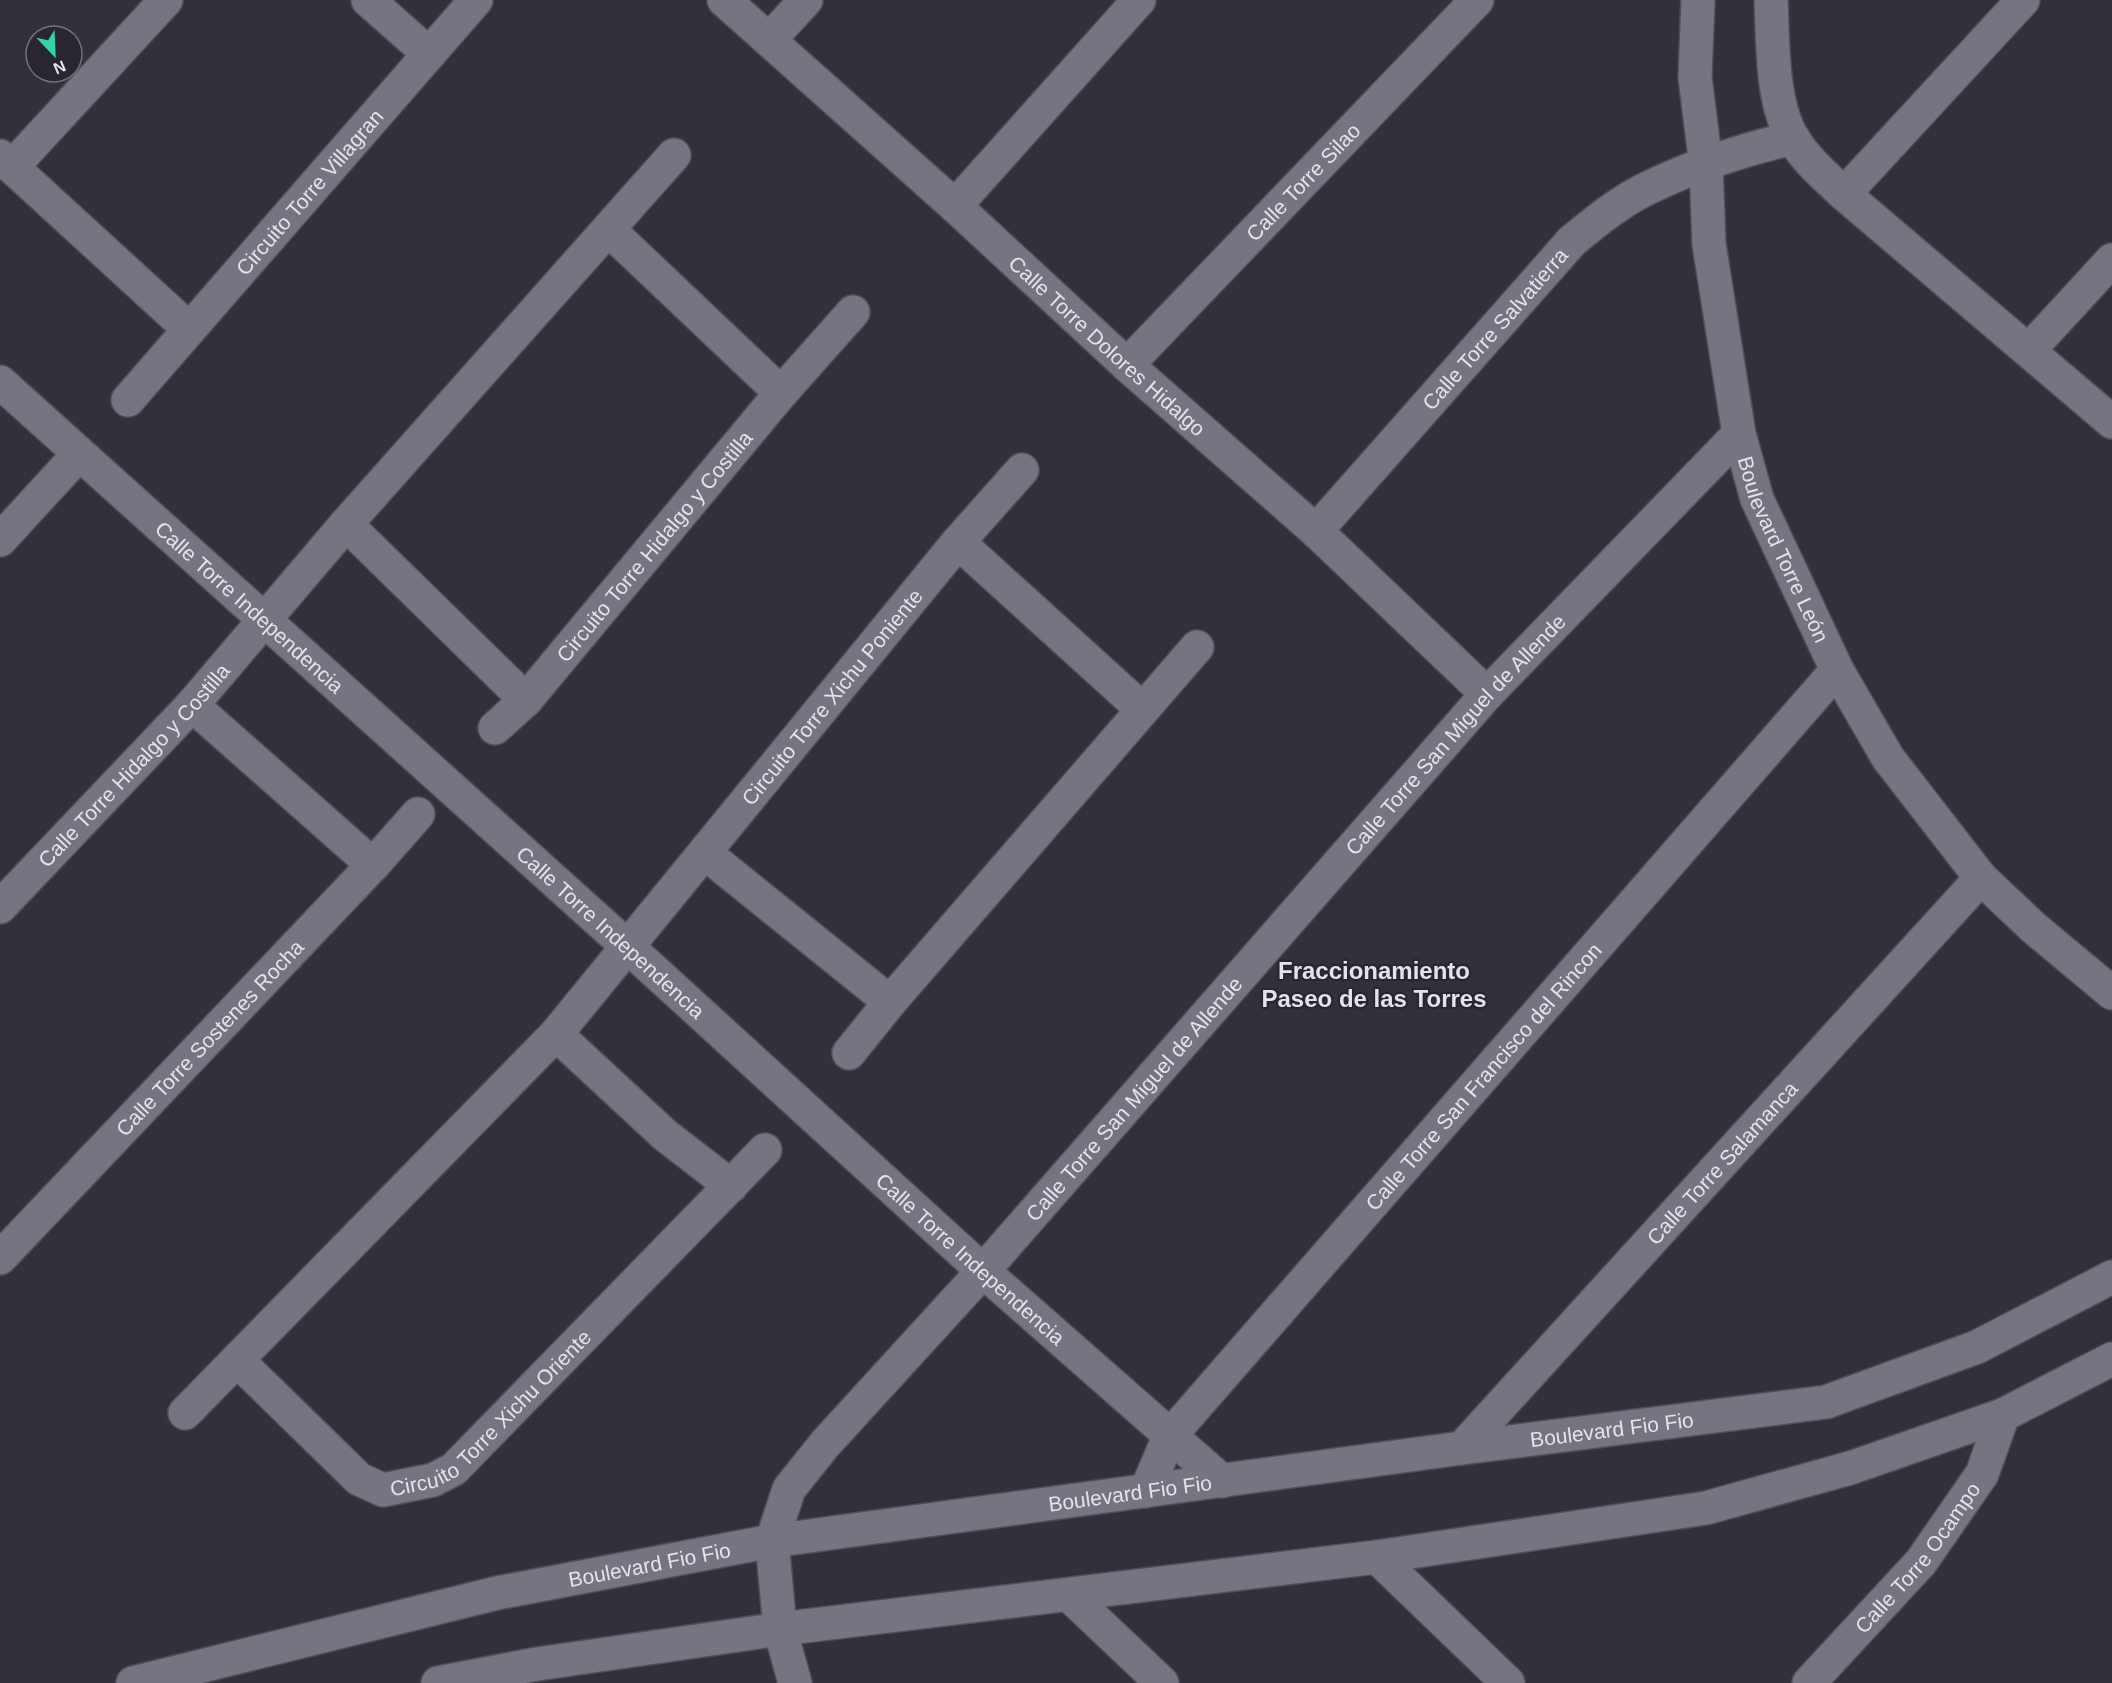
<svg xmlns="http://www.w3.org/2000/svg" width="2112" height="1683" font-family="Arial,sans-serif">
<style>
.lines{fill:none;stroke-linecap:round;stroke-linejoin:round}
.minor-casing{stroke:#504d56;stroke-width:36}
.minor{stroke:#787380;stroke-width:33}
.labels{text-anchor:middle;dominant-baseline:central;stroke-width:4.5;stroke-linejoin:round;paint-order:stroke}
.street-label{font-size:21px;fill:#e5e2ea;stroke:#292631}
.quarter-label{font-size:24px;font-weight:bold;fill:#e5e2ea;stroke:#292631}
</style>
<rect width="100%" height="100%" fill="#33303b"/>
<g class="lines">
<g class="minor-casing">
<g id="minor">
<path d="M368,0L429,54"/>
<path id="s1" d="M724,0L955,206L1127,365L1316,531L1487,694"/>
<path id="s2" d="M1698,0L1695,77L1706,165L1709,244L1739,434L1757,499L1837,670L1888,758L1981,878L2034,928L2112,993"/>
<path d="M1771,0C1773,42 1771,104 1794,140C1807,161 1826,177 1844,194L2112,422"/>
<path d="M769,40L806,0"/>
<path d="M0,156L189,329"/>
<path d="M12,167L166,0"/>
<path d="M1844,194L2023,0"/>
<path d="M955,206L1139,0"/>
<path d="M609,230L781,393"/>
<path d="M2029,350L2112,260"/>
<path id="s3" d="M1127,365L1477,0"/>
<path id="s4" d="M0,382L628,947L983,1271L1222,1481"/>
<path id="s5" d="M128,400L476,0"/>
<path d="M346,524L526,700"/>
<path id="s6" d="M1316,531L1572,241C1594,223 1618,203 1644,190C1690,167 1742,150 1793,138"/>
<path d="M0,540L79,454"/>
<path d="M958,542L1142,709"/>
<path d="M192,705L373,865"/>
<path id="s7" d="M495,728L526,700L781,393L853,312"/>
<path d="M705,853L890,1002"/>
<path id="s8" d="M0,907L192,705L346,524L674,155"/>
<path d="M556,1034L665,1135L731,1186"/>
<path d="M849,1053L890,1002L1197,647"/>
<path id="s9" d="M0,1258L373,865L418,814"/>
<path id="s10" d="M237,1360L359,1479L383,1490L433,1480L454,1469L765,1150"/>
<path id="s11" d="M185,1413L556,1034L958,542L1022,470"/>
<path id="s12" d="M1462,1448L1981,878"/>
<path id="s13" d="M1146,1491L1169,1437L1837,670"/>
<path d="M1377,1557L1508,1683"/>
<path d="M1069,1595L1162,1683"/>
<path id="s14" d="M133,1683L497,1593L772,1541L1462,1448L1826,1402L1977,1347L2112,1277"/>
<path d="M438,1683L537,1664L780,1629L1377,1557L1706,1508L1850,1468L2003,1415L2112,1359"/>
<path id="s15" d="M795,1683L780,1629L772,1541L789,1489L825,1444L983,1271L1487,694L1739,434"/>
<path id="s16" d="M1809,1683L1921,1562L1982,1474L2003,1415"/>
</g>
</g>
<use href="#minor" class="minor"/>
</g>
<g class="labels">
<g class="street-label">
<text stroke="none"><textPath href="#s3" startOffset="254">Calle Torre Silao</textPath></text>
<text stroke="none"><textPath href="#s5" startOffset="276">Circuito Torre Villagran</textPath></text>
<text stroke="none"><textPath href="#s6" startOffset="270">Calle Torre Salvatierra</textPath></text>
<text stroke="none"><textPath href="#s1" startOffset="516">Calle Torre Dolores Hidalgo</textPath></text>
<text stroke="none"><textPath href="#s7" startOffset="242">Circuito Torre Hidalgo y Costilla</textPath></text>
<text stroke="none"><textPath href="#s2" startOffset="561">Boulevard Torre León</textPath></text>
<text stroke="none"><textPath href="#s4" startOffset="336">Calle Torre Independencia</textPath></text>
<text stroke="none"><textPath href="#s11" startOffset="966">Circuito Torre Xichu Poniente</textPath></text>
<text stroke="none"><textPath href="#s15" startOffset="1206">Calle Torre San Miguel de Allende</textPath></text>
<text stroke="none"><textPath href="#s8" startOffset="195">Calle Torre Hidalgo y Costilla</textPath></text>
<text stroke="none"><textPath href="#s4" startOffset="822">Calle Torre Independencia</textPath></text>
<text stroke="none"><textPath href="#s9" startOffset="304">Calle Torre Sostenes Rocha</textPath></text>
<text stroke="none"><textPath href="#s13" startOffset="537">Calle Torre San Francisco del Rincon</textPath></text>
<text stroke="none"><textPath href="#s15" startOffset="720">Calle Torre San Miguel de Allende</textPath></text>
<text stroke="none"><textPath href="#s12" startOffset="386">Calle Torre Salamanca</textPath></text>
<text stroke="none"><textPath href="#s4" startOffset="1308">Calle Torre Independencia</textPath></text>
<text stroke="none"><textPath href="#s10" startOffset="333">Circuito Torre Xichu Oriente</textPath></text>
<text stroke="none"><textPath href="#s14" startOffset="1502">Boulevard Fio Fio</textPath></text>
<text stroke="none"><textPath href="#s14" startOffset="1016">Boulevard Fio Fio</textPath></text>
<text stroke="none"><textPath href="#s16" startOffset="166">Calle Torre Ocampo</textPath></text>
<text stroke="none"><textPath href="#s14" startOffset="530">Boulevard Fio Fio</textPath></text>
</g>
<g class="quarter-label">
<text x="1374" y="970">Fraccionamiento<tspan x="1374" dy="28">Paseo de las Torres</tspan></text>
</g>
</g>
<g transform="translate(54 54) rotate(157)"><circle r="28" fill="#292631" stroke="#74717b" stroke-width="1.5"/>
<path d="M0-4.5L10 22L0 15L-10 22Z" fill="#31d4a9"/>
<text y="-9" font-size="16" font-weight="bold" text-anchor="middle" fill="#e5e2ea">N</text>
</g>
</svg>
